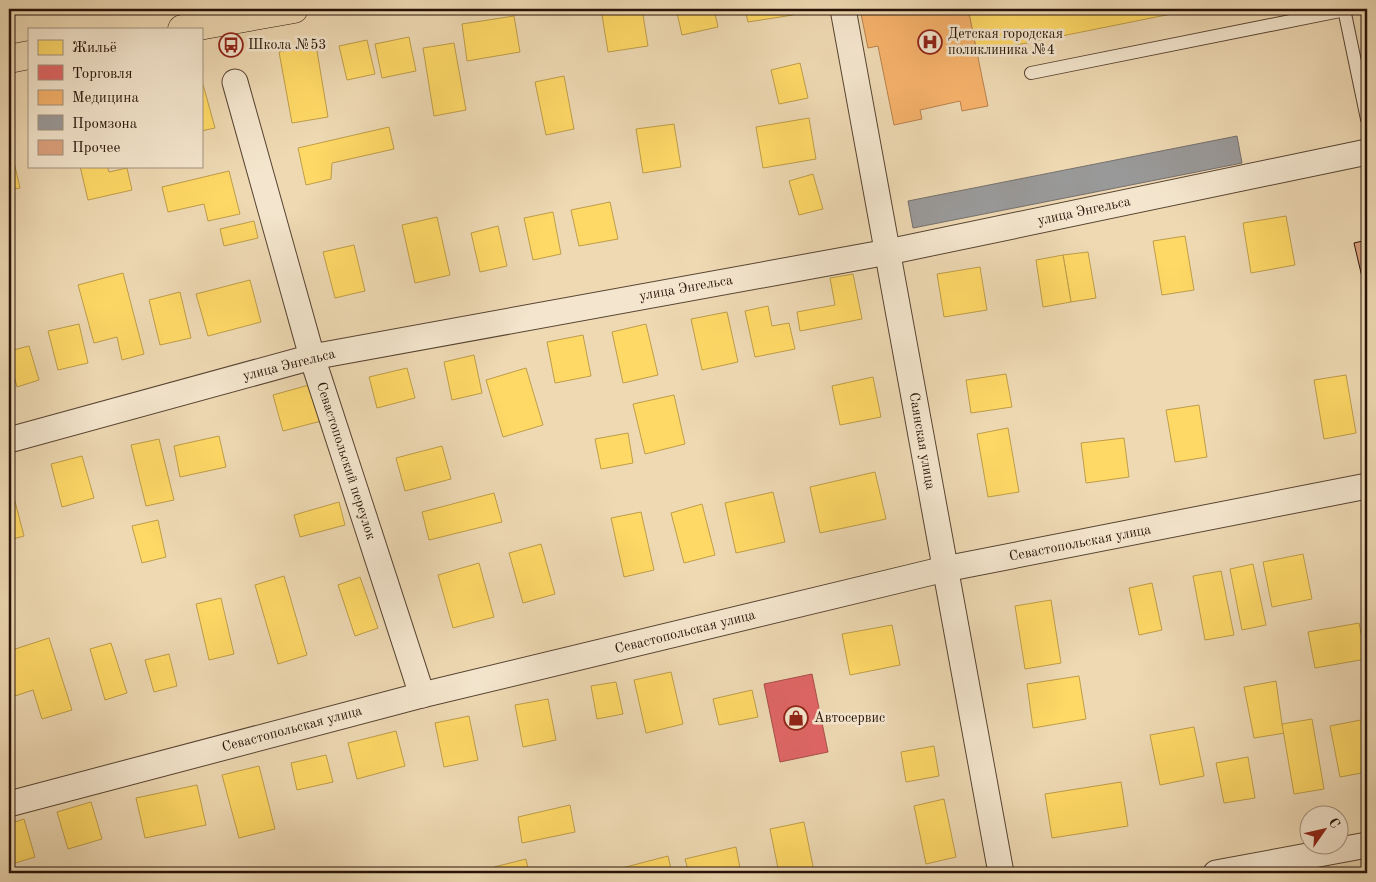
<svg xmlns="http://www.w3.org/2000/svg" width="1376" height="882" font-family="'Old Standard TT',serif">
<style>
.homes{fill:#ffd966;stroke:#be9d4a}
.shops{fill:#e06666;stroke:#a84d4a}
.health{fill:#f6b26b;stroke:#b8824d}
.industry{fill:#999;stroke:#76706d}
.building{fill:#dda27f;stroke:#261207}
.lines{fill:none;stroke-linecap:round;stroke-linejoin:round}
.service-casing{stroke:#584432;stroke-width:14}
.minor-casing{stroke:#584432;stroke-width:27}
.primary-casing{stroke:#261207;stroke-width:29}
.service{stroke:#f4e6ce;stroke-width:12}
.minor{stroke:#f4e6ce;stroke-width:25}
.primary{stroke:#eed9b3;stroke-width:28}
.labels{text-anchor:middle;dominant-baseline:central;stroke-width:5;stroke-linejoin:round;paint-order:stroke}
.poi-label{font-size:14px;fill:#261207;stroke:#f4e6ce;text-anchor:start}
.street-label{font-size:14px;fill:#261207;stroke:#f4e6ce}
</style>
<rect width="100%" height="100%" fill="#eed9b3"/>
<filter id="stains"><feTurbulence type="fractalNoise" baseFrequency=".004" numOctaves="4"/><feColorMatrix values="0 0 0 0 .2 0 0 0 0 .09 0 0 0 0 .02 0 0 0 .5 -.17"/></filter>
<radialGradient id="worn" r=".72"><stop offset=".6" stop-color="#630" stop-opacity="0"/><stop offset="1" stop-color="#630" stop-opacity=".3"/></radialGradient>
<g class="homes">
<path d="M601,9H642L648,46L608,52Z"/>
<path d="M692,9H714L718,27L682,35L677,13L692,10Z"/>
<path d="M745,9H792L793,15L748,22Z"/>
<path d="M968,9H1196L977,53Z"/>
<path d="M514,16L520,52L467,61L462,24Z"/>
<path d="M409,37L416,71L382,78L375,44Z"/>
<path d="M367,40L375,74L347,80L339,46Z"/>
<path d="M454,43L466,110L434,116L423,48Z"/>
<path d="M316,45L328,117L292,123L279,52Z"/>
<path d="M800,63L808,98L779,104L771,70Z"/>
<path d="M564,76L574,129L546,135L535,82Z"/>
<path d="M201,77L215,128L201,131Z"/>
<path d="M809,118L816,159L763,168L756,127Z"/>
<path d="M674,124L681,167L643,173L636,129Z"/>
<path d="M389,127L394,149L332,163L331,179L306,185L298,148Z"/>
<path d="M9,140L20,188L9,190Z"/>
<path d="M80,166H107L109,172L127,168L132,190L88,200Z"/>
<path d="M229,171L240,214L208,221L204,204L168,212L162,187Z"/>
<path d="M813,174L823,209L799,215L789,181Z"/>
<path d="M610,202L618,239L579,246L571,210Z"/>
<path d="M553,212L561,254L533,260L524,218Z"/>
<path d="M1286,216L1295,265L1251,273L1243,223Z"/>
<path d="M437,217L450,275L415,283L402,225Z"/>
<path d="M254,221L258,238L224,246L220,229Z"/>
<path d="M498,226L507,266L480,272L471,233Z"/>
<path d="M1185,236L1194,290L1162,295L1153,241Z"/>
<path d="M354,245L365,291L335,298L323,252Z"/>
<path d="M1088,252L1096,298L1071,302L1063,255Z"/>
<path d="M1063,255L1071,302L1043,307L1036,260Z"/>
<path d="M980,267L987,310L944,317L937,274Z"/>
<path d="M123,273L144,354L122,360L117,337L94,343L78,285Z"/>
<path d="M853,274L862,319L800,331L797,312L835,305L830,278Z"/>
<path d="M250,280L261,322L208,336L196,294Z"/>
<path d="M180,292L191,338L160,345L149,300Z"/>
<path d="M768,306L772,326L789,323L795,349L755,357L745,311Z"/>
<path d="M727,312L738,362L702,370L691,319Z"/>
<path d="M79,324L88,363L58,370L48,331Z"/>
<path d="M646,324L658,375L623,383L612,332Z"/>
<path d="M583,335L591,376L555,383L547,342Z"/>
<path d="M29,346L39,380L17,387L9,357V351Z"/>
<path d="M474,355L482,393L452,400L444,362Z"/>
<path d="M407,368L415,398L377,408L369,377Z"/>
<path d="M526,368L543,425L503,437L486,380Z"/>
<path d="M1006,374L1012,407L971,413L966,380Z"/>
<path d="M1346,375L1356,433L1324,439L1314,380Z"/>
<path d="M873,377L881,417L840,425L832,386Z"/>
<path d="M316,383L325,420L283,431L273,395Z"/>
<path d="M674,395L685,444L645,454L633,404Z"/>
<path d="M1199,405L1207,457L1175,462L1166,410Z"/>
<path d="M1008,428L1019,492L988,497L977,434Z"/>
<path d="M628,433L633,463L601,469L595,439Z"/>
<path d="M219,436L226,467L180,477L174,446Z"/>
<path d="M1124,438L1129,477L1086,483L1081,443Z"/>
<path d="M159,439L174,500L146,506L131,445Z"/>
<path d="M442,446L451,479L405,491L396,458Z"/>
<path d="M82,456L94,498L62,507L51,464Z"/>
<path d="M875,472L886,519L820,533L810,487Z"/>
<path d="M9,478L24,536L9,540Z"/>
<path d="M773,492L785,542L736,553L725,503Z"/>
<path d="M494,493L502,522L429,540L422,512Z"/>
<path d="M339,502L345,525L300,537L294,515Z"/>
<path d="M702,504L715,555L684,563L671,513Z"/>
<path d="M641,512L654,570L624,577L611,518Z"/>
<path d="M158,520L166,557L142,563L132,526Z"/>
<path d="M1367,540V563L1363,541Z"/>
<path d="M541,544L555,594L523,603L509,553Z"/>
<path d="M1303,554L1312,599L1272,607L1263,562Z"/>
<path d="M479,563L494,617L453,628L438,575Z"/>
<path d="M1253,564L1266,625L1242,630L1230,569Z"/>
<path d="M1221,571L1234,635L1205,640L1193,576Z"/>
<path d="M284,576L307,655L278,664L255,585Z"/>
<path d="M360,577L378,628L355,636L338,585Z"/>
<path d="M1152,583L1162,630L1139,635L1129,588Z"/>
<path d="M221,598L234,654L209,660L196,604Z"/>
<path d="M1051,600L1061,663L1025,669L1015,606Z"/>
<path d="M1359,623L1366,659L1315,668L1308,632Z"/>
<path d="M892,625L900,665L850,675L842,634Z"/>
<path d="M49,638L72,710L42,719L33,690L15,696L9,677V651Z"/>
<path d="M111,643L127,693L105,700L90,649Z"/>
<path d="M169,654L177,686L154,692L145,660Z"/>
<path d="M671,672L683,724L646,733L634,680Z"/>
<path d="M1079,676L1086,719L1033,728L1027,684Z"/>
<path d="M1276,681L1282,724L1285,733L1254,738L1244,687Z"/>
<path d="M616,682L623,714L597,719L591,686Z"/>
<path d="M752,690L758,717L719,725L713,699Z"/>
<path d="M548,699L556,740L523,747L515,705Z"/>
<path d="M469,716L478,760L444,767L435,723Z"/>
<path d="M1312,719L1324,789L1294,794L1282,724Z"/>
<path d="M1366,719L1367,772L1340,777L1330,726Z"/>
<path d="M1194,727L1204,776L1160,785L1150,735Z"/>
<path d="M396,731L405,766L357,779L348,743Z"/>
<path d="M934,746L939,776L906,782L901,752Z"/>
<path d="M326,755L333,782L297,790L291,763Z"/>
<path d="M1248,757L1255,798L1224,803L1216,763Z"/>
<path d="M259,766L275,829L239,838L222,775Z"/>
<path d="M1121,782L1128,826L1052,838L1045,794Z"/>
<path d="M197,785L206,825L145,838L136,798Z"/>
<path d="M944,799L956,857L926,864L914,806Z"/>
<path d="M91,802L102,839L68,849L57,812Z"/>
<path d="M570,805L575,832L522,843L518,817Z"/>
<path d="M24,819L35,857L9,865V824Z"/>
<path d="M804,822L814,871L802,873H779L770,829Z"/>
<path d="M736,847L741,873H689L685,859Z"/>
<path d="M668,856L672,873H624L622,868Z"/>
<path d="M526,859L529,873H496L494,867Z"/>
</g>
<path class="shops" d="M812,674L828,752L780,762L764,684Z"/>
<path class="health" d="M860,9H968L988,106L962,111L960,101L920,110L922,119L894,125L878,46L868,48Z"/>
<path class="industry" d="M1237,136L1242,163L913,228L908,201Z"/>
<path class="building" d="M1367,240V275L1362,277L1354,243Z"/>
<g class="lines">
<g class="service-casing">
<g id="service">
<path d="M1344,9L1367,119"/>
<path d="M1031,73L1345,10"/>
</g>
</g>
<g class="minor-casing">
<g id="minor">
<path d="M843,9L1001,873"/>
<path d="M235,82L312,357L422,695"/>
<path d="M9,440L312,357L888,252L1367,152"/>
<path d="M9,804L422,695L945,569L1367,486"/>
<path d="M1216,873L1367,845"/>
</g>
</g>
<g class="primary-casing">
<g id="primary">
<path d="M182,29L294,9"/>
<path d="M9,59L29,55"/>
</g>
</g>
<use href="#service" class="service"/>
<use href="#minor" class="minor"/>
<use href="#primary" class="primary"/>
</g>
<defs>
<g id="hospital-ring" transform="scale(1.25)"><circle r="9.5" fill="#f4e6ce" stroke="#8f2418" stroke-width="1.5"/><path d="M-5-5h3v3.5h4V-5h3V5h-3V1.5h-4V5h-3Z" fill="#8f2418"/></g>
<g id="bus-ring" transform="scale(1.25)"><circle r="9.5" fill="#f4e6ce" stroke="#8f2418" stroke-width="1.5"/><path d="M-5-6H5V4H4V6H2V4H-2V6H-4V4H-5ZM-3.5-4V0h7V-4ZM-3.5 1.2v1.5H-2V1.2ZM2 1.2v1.5H3.5V1.2Z" fill="#8f2418"/></g>
<g id="shop-ring" transform="scale(1.25)"><circle r="9.5" fill="#f4e6ce" stroke="#8f2418" stroke-width="1.5"/><path d="M-5-2.5h2.3a2.7 3.5 0 0 1 5.4 0H5L5.5 6h-11ZM-1.5-2.5h3a1.5 2.3 0 0 0-3 0Z" fill="#8f2418"/></g>
</defs>
<g fill-rule="evenodd">
<use href="#hospital-ring" x="930" y="42"/>
<use href="#bus-ring" x="231" y="45"/>
<use href="#shop-ring" x="796" y="718"/>
</g>
<g class="labels">
<g class="poi-label">
<text x="948" y="34">Детская городская<tspan x="948" dy="16">поликлиника №4</tspan></text>
<text x="248" y="45">Школа №53</text>
<text x="814" y="718">Автосервис</text>
</g>
<g class="street-label">
<text transform="translate(1084 211) rotate(-12)">улица Энгельса</text>
<text transform="translate(686 288) rotate(-10)">улица Энгельса</text>
<text transform="translate(289 365) rotate(-14)">улица Энгельса</text>
<text transform="translate(922 441) rotate(80)">Саянская улица</text>
<text transform="translate(346 461) rotate(72)">Севастопольский переулок</text>
<text transform="translate(1080 543) rotate(-11)">Севастопольская улица</text>
<text transform="translate(685 632) rotate(-14)">Севастопольская улица</text>
<text transform="translate(292 729) rotate(-15)">Севастопольская улица</text>
</g>
</g>
<rect width="1376" height="882" fill="none" stroke="#eed9b3" stroke-width="30"/>
<rect x="10" y="10" width="1356" height="862" fill="none" stroke="#261207" stroke-width="2.5"/>
<rect x="15" y="15" width="1346" height="852" fill="none" stroke="#261207"/>
<rect x="28" y="28" width="175" height="140" fill="#f4e6ce" stroke="#a2917e"/>
<rect x="38" y="40" width="25" height="15" fill="#ffd966" stroke="#a2917e"/>
<text x="72" y="52" font-size="15" fill="#261207">Жильё</text>
<rect x="38" y="65" width="25" height="15" fill="#e06666" stroke="#a2917e"/>
<text x="72" y="78" font-size="15" fill="#261207">Торговля</text>
<rect x="38" y="90" width="25" height="15" fill="#f6b26b" stroke="#a2917e"/>
<text x="72" y="102" font-size="15" fill="#261207">Медицина</text>
<rect x="38" y="115" width="25" height="15" fill="#999999" stroke="#a2917e"/>
<text x="72" y="128" font-size="15" fill="#261207">Промзона</text>
<rect x="38" y="140" width="25" height="15" fill="#dda27f" stroke="#a2917e"/>
<text x="72" y="152" font-size="15" fill="#261207">Прочее</text>
<g transform="translate(1324 830) rotate(56)"><circle r="24" fill="#f4e6ce" stroke="#a2917e"/>
<path d="M0-4L9 19L0 12L-9 19Z" fill="#8f2418"/>
<text y="-8" font-size="14" font-weight="bold" text-anchor="middle" fill="#261207">С</text>
</g>
<rect width="100%" height="100%" filter="url(#stains)"/>
<rect width="100%" height="100%" fill="url(#worn)"/>
</svg>
